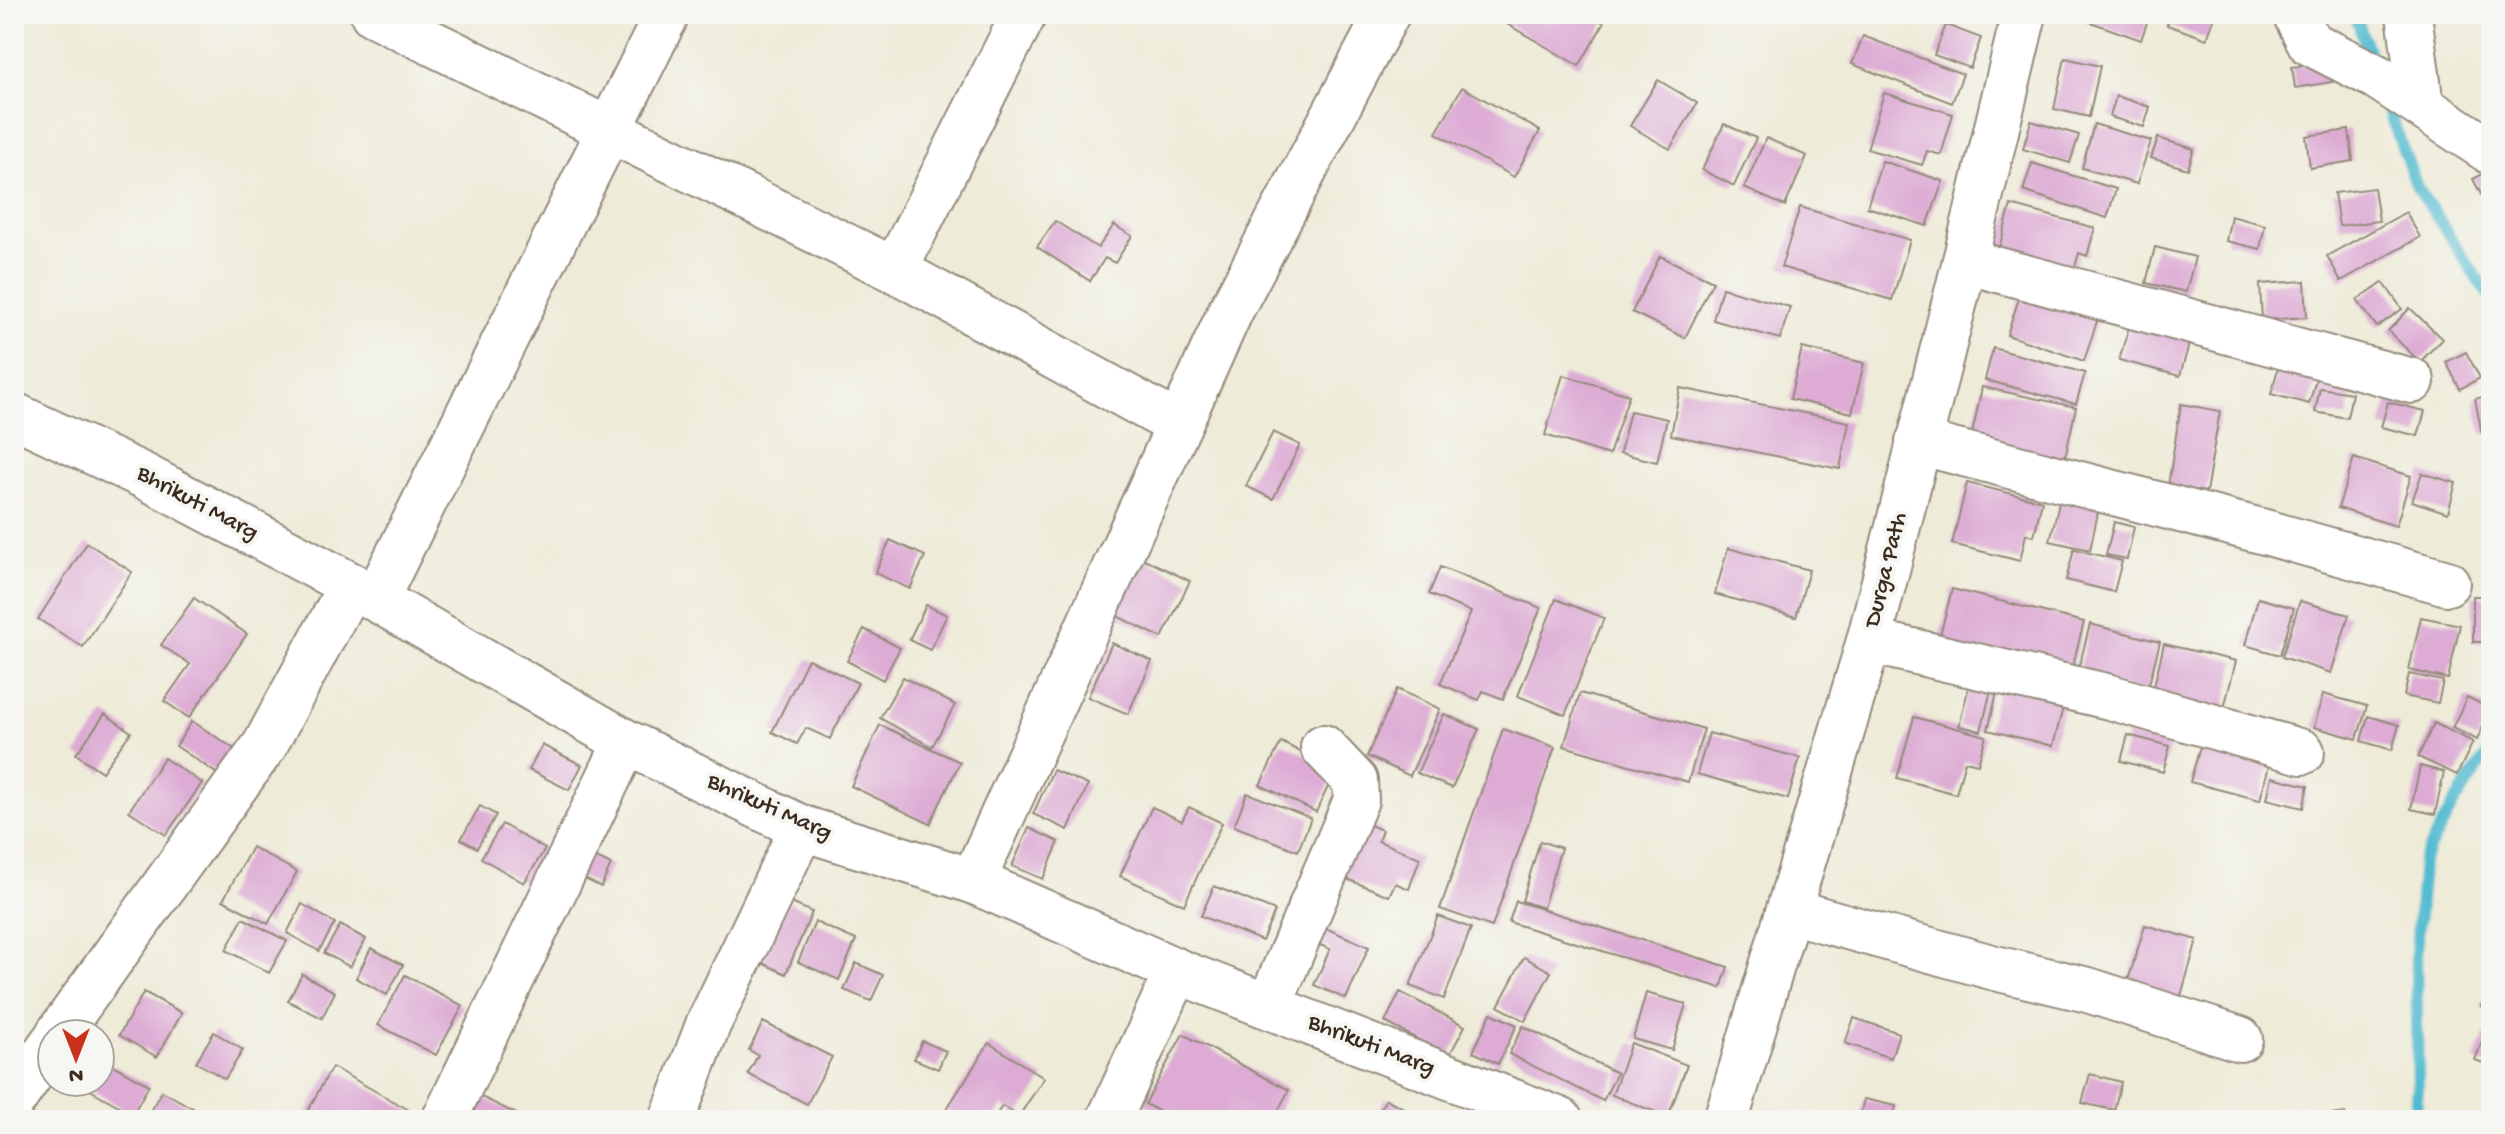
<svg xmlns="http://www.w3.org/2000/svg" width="2505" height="1134" font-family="'Gochi Hand',sans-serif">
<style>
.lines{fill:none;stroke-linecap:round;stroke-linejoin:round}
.stream{stroke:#53bbd1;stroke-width:12}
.building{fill:#ddabd4}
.minor-casing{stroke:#948a7b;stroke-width:48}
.minor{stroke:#fff;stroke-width:44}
.labels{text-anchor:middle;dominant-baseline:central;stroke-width:8;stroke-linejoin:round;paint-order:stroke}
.street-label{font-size:24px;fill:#3b2a1e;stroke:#f6f6f2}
</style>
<rect width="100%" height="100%" fill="#f6f6f2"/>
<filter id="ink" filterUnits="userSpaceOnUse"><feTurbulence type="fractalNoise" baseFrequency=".0125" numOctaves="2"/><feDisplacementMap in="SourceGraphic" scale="16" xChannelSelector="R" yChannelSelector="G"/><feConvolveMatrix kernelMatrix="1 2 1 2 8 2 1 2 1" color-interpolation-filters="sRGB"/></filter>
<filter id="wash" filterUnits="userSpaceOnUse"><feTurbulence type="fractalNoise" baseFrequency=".006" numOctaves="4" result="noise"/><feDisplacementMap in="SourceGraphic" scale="32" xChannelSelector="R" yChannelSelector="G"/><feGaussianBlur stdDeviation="1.8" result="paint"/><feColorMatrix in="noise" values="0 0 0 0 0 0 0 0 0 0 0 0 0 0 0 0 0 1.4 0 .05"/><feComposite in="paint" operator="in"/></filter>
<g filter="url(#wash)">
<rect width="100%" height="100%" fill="#eeebd8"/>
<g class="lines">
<g class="stream">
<path d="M2355,14L2372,62"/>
<path d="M2384,98L2417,187L2491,299"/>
<path d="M2415,1120L2418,1088L2416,953L2423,860L2453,805L2491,749"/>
</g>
</g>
<g id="blocks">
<g class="building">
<path d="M1490,14H1589L1604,23L1579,66Z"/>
<path d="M2068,14H2150L2141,40Z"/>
<path d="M2171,14H2216L2207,39L2167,25Z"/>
<path d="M1946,25L1981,38L1970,68L1934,55Z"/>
<path d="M1863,36L1963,74L1952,103L1852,64Z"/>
<path d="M2065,58L2100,66L2089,117L2054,109Z"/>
<path d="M2329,62L2332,82L2295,88L2292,67Z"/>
<path d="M1658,80L1697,103L1670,149L1630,126Z"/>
<path d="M1462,87L1540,131L1514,177L1436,133Z"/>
<path d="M1884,93L1953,114L1941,155L1927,151L1922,165L1867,149Z"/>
<path d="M2116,96L2150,107L2144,127L2110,117Z"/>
<path d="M2031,121L2079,135L2070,163L2023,149Z"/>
<path d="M1724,124L1756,138L1734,186L1702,170Z"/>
<path d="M2094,124L2151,141L2137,184L2082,168Z"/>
<path d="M2349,130L2353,161L2310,168L2306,136Z"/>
<path d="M1766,138L1807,156L1785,206L1744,188Z"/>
<path d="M2158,138L2194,149L2188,169L2151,158Z"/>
<path d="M1882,161L1943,181L1927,226L1867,207Z"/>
<path d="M2032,163L2116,189L2107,218L2023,191Z"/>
<path d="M2491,170V214L2473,179Z"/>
<path d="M2374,188L2379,221L2339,226L2334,193Z"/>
<path d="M2011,205L2095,228L2087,256L2079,253L2072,277L1997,256Z"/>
<path d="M1800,207L1910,240L1892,300L1781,267Z"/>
<path d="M2406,212L2420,237L2341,281L2327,256Z"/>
<path d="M2231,216L2265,225L2260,249L2226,241Z"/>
<path d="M1055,221L1098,248L1114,225L1132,236L1115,263L1105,258L1090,281L1037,247Z"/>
<path d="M2155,247L2195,257L2186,292L2146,283Z"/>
<path d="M1660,256L1713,281L1685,338L1632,312Z"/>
<path d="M2305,281L2307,317L2262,320L2260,284Z"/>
<path d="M2383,282L2402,309L2377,327L2357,300Z"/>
<path d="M1722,288L1790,307L1780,339L1713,320Z"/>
<path d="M2022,289L2099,315L2084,361L2007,335Z"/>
<path d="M2410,308L2442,339L2420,362L2388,331Z"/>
<path d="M2131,320L2191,337L2180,376L2119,360Z"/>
<path d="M1802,348L1864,363L1852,413L1790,399Z"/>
<path d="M1993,348L2085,373L2076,404L1985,380Z"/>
<path d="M2466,352L2480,378L2460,389L2446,362Z"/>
<path d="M2279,365L2317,375L2309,404L2271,394Z"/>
<path d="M1563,375L1629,395L1609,455L1545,435Z"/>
<path d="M1982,387L2076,407L2065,458L1971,439Z"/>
<path d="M1680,388L1849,422L1840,469L1671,435Z"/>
<path d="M2320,388L2352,393L2347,418L2315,412Z"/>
<path d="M2491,395V433L2482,434L2475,399Z"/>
<path d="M2388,402L2425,411L2418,436L2381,427Z"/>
<path d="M2181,404L2220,411L2206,492L2168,486Z"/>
<path d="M1630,411L1667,419L1657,462L1620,453Z"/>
<path d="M1273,432L1300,445L1273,499L1246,486Z"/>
<path d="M2354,458L2411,476L2396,526L2338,508Z"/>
<path d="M2422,473L2456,483L2448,513L2412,501Z"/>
<path d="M1967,483L2042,501L2034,536L2026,534L2020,561L1952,544Z"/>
<path d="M2061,494L2100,503L2090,550L2050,541Z"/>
<path d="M2114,522L2134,527L2127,559L2106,555Z"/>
<path d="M890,540L925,556L910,589L875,573Z"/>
<path d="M87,543L132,572L83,647L38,619Z"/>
<path d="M1728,548L1809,570L1796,617L1715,594Z"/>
<path d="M2074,549L2122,561L2114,592L2066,580Z"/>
<path d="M1142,558L1190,581L1162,638L1115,615Z"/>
<path d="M1440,567L1541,608L1503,699L1483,691L1479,700L1440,684L1471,612L1429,594Z"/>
<path d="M1952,589L2084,622L2070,676L1938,643Z"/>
<rect x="2473" y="596" width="18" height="46"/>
<path d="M194,598L247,634L189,718L164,701L190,664L161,645Z"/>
<path d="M2258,598L2294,608L2280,655L2245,645Z"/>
<path d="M1556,599L1604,618L1565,715L1518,696Z"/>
<path d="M2300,601L2349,615L2331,673L2282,657Z"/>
<path d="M926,605L947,615L930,650L909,640Z"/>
<path d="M2421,617L2460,625L2448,679L2409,670Z"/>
<path d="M2090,624L2160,642L2147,692L2077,675Z"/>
<path d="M864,629L900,648L883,680L847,661Z"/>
<path d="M1112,643L1152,661L1128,714L1088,697Z"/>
<path d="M2164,644L2236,661L2223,712L2152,694Z"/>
<path d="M808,659L858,683L830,739L806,728L797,744L772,732Z"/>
<path d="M2409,674L2443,681L2438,703L2404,696Z"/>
<path d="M903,677L955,705L932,747L880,718Z"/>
<path d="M1971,677L1993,682L1981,731L1959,726Z"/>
<path d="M1999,684L2065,700L2053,746L1988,730Z"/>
<path d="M1397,689L1440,709L1410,776L1367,756Z"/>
<path d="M1580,693L1704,729L1688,782L1564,746Z"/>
<path d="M2323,694L2367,706L2357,739L2314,727Z"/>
<path d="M2467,697L2491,709L2477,740L2452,728Z"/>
<path d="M105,714L131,732L102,772L76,754Z"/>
<path d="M1444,714L1479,729L1452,788L1417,773Z"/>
<path d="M2368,716L2399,725L2392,750L2361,741Z"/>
<path d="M1914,717L1986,736L1978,764L1965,761L1956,794L1897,778Z"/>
<path d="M192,721L236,750L219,775L176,746Z"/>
<path d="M2434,723L2473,742L2457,775L2418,757Z"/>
<path d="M880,725L960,762L930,824L851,786Z"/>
<path d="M1503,729L1555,747L1492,927L1440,909Z"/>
<path d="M1709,733L1800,758L1788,799L1697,774Z"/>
<path d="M2128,735L2170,746L2163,772L2121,761Z"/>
<path d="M2203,736L2272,754L2260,800L2190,782Z"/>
<path d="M1281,742L1336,770L1316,812L1260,785Z"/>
<path d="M542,745L582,765L569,790L529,770Z"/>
<path d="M164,758L202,783L166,835L129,811Z"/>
<path d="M2420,766L2444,772L2435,814L2411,809Z"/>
<path d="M1053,770L1088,785L1068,830L1033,814Z"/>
<path d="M2272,777L2308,786L2303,808L2267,799Z"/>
<path d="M1247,793L1311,818L1298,851L1234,826Z"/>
<path d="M480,806L496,815L477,848L461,839Z"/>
<path d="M1152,807L1182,821L1189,807L1222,823L1184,905L1120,876Z"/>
<path d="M1351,817L1382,830L1378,841L1420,858L1409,889L1395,883L1389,896L1342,877Z"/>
<path d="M502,824L545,849L524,883L481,858Z"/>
<path d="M1029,828L1059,842L1043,879L1012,866Z"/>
<path d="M1540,841L1561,848L1543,908L1522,901Z"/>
<path d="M252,847L297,872L268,924L223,900Z"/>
<path d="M582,851L611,865L601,887L572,873Z"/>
<path d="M1214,886L1275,911L1262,941L1201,916Z"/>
<path d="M1516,901L1728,967L1721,988L1509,922Z"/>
<path d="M789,902L812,912L786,974L762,963Z"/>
<path d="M302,904L335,923L319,951L287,933Z"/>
<path d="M1438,916L1471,928L1444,999L1410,986Z"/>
<path d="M243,918L287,941L269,973L226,950Z"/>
<path d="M815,922L856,940L839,980L798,962Z"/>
<path d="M1314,923L1369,947L1346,999L1314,985L1330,949L1306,939Z"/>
<path d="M340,925L366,939L350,967L324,953Z"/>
<path d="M2145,925L2197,940L2180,999L2127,984Z"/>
<path d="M371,948L403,965L387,995L356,978Z"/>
<path d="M1524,957L1551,972L1525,1021L1498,1006Z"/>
<path d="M856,963L883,975L871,1001L844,990Z"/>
<path d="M302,974L335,992L322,1018L288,1001Z"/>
<path d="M405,975L463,1006L436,1055L378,1025Z"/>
<path d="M2491,986V1011L2481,1006Z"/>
<path d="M144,992L182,1013L157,1057L119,1035Z"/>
<path d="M1400,992L1465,1026L1449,1056L1385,1022Z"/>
<path d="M1646,993L1686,1004L1672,1050L1633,1039Z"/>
<path d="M1491,1013L1517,1025L1498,1064L1473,1052Z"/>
<path d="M1854,1018L1899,1033L1891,1058L1845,1043Z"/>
<path d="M763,1022L832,1057L807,1104L748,1074L758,1055L749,1050Z"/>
<path d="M1523,1026L1617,1073L1603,1101L1509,1054Z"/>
<path d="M2488,1026L2491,1027V1066L2475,1060Z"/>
<path d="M214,1032L243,1050L225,1079L196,1062Z"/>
<path d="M1183,1034L1289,1090L1273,1120H1176L1145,1104Z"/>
<path d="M922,1041L946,1051L938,1069L914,1059Z"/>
<path d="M989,1043L1044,1078L1019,1116L1002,1106L993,1120H961L946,1110Z"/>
<path d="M1631,1043L1687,1065L1668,1117L1612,1095Z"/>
<path d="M100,1058L149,1085L133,1114L76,1082H100Z"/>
<path d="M332,1067L418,1115L415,1120H322L307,1112Z"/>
<path d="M2090,1074L2121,1082L2114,1110L2082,1103Z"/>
<path d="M162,1091L196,1110L191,1120H154L147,1116Z"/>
<path d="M475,1094L529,1120H462Z"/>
<path d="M1386,1099L1426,1120H1374Z"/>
<path d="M1864,1099L1896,1106L1893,1120H1859Z"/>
<path d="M2345,1113L2346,1120H2308V1118Z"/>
</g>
</g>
</g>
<g filter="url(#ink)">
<use href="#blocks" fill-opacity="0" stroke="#948a7b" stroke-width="2"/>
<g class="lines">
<g class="minor-casing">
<g id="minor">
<path d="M373,14L895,270L1179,425"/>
<path d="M2295,14L2310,43L2377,77L2491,152"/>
<path d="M2409,14L2421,105"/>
<path d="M1965,261L2412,381"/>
<path d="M895,270L1024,14"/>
<path d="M14,415L144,476L351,585L626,742L802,828L973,881L1177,971L1560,1120"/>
<path d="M1918,442L2265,532L2447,583"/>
<path d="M376,599L667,14"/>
<path d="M1869,641L2110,697L2302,752"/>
<path d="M973,881L1231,310L1387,14"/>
<path d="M1790,911L1995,968L2088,990L2240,1039"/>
<path d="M1269,1006L1356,800L1355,781L1323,747"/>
<path d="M58,1034L265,745L351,585"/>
<path d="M14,1099L52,1043"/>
<path d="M444,1120L626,742"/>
<path d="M672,1120L708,1025L802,828"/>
<path d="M1109,1120L1177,971"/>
<path d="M1726,1120L1869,641L1965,261L2024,14"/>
</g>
</g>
<use href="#minor" class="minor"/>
</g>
</g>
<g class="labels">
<g class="street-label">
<text transform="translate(197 504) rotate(28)">Bhrikuti Marg</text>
<text transform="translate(1887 570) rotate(-76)">Durga Path</text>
<text transform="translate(769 808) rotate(24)">Bhrikuti Marg</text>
<text transform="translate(1371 1046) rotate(21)">Bhrikuti Marg</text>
</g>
</g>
<rect width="2505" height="1134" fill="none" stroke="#f6f6f2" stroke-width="48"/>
<g transform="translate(76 1058) rotate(180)"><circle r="38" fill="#f6f6f2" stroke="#aba49d" stroke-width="2"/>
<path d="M0-6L14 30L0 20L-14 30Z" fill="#c8321e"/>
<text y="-12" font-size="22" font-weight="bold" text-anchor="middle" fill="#3b2a1e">N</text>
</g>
</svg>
